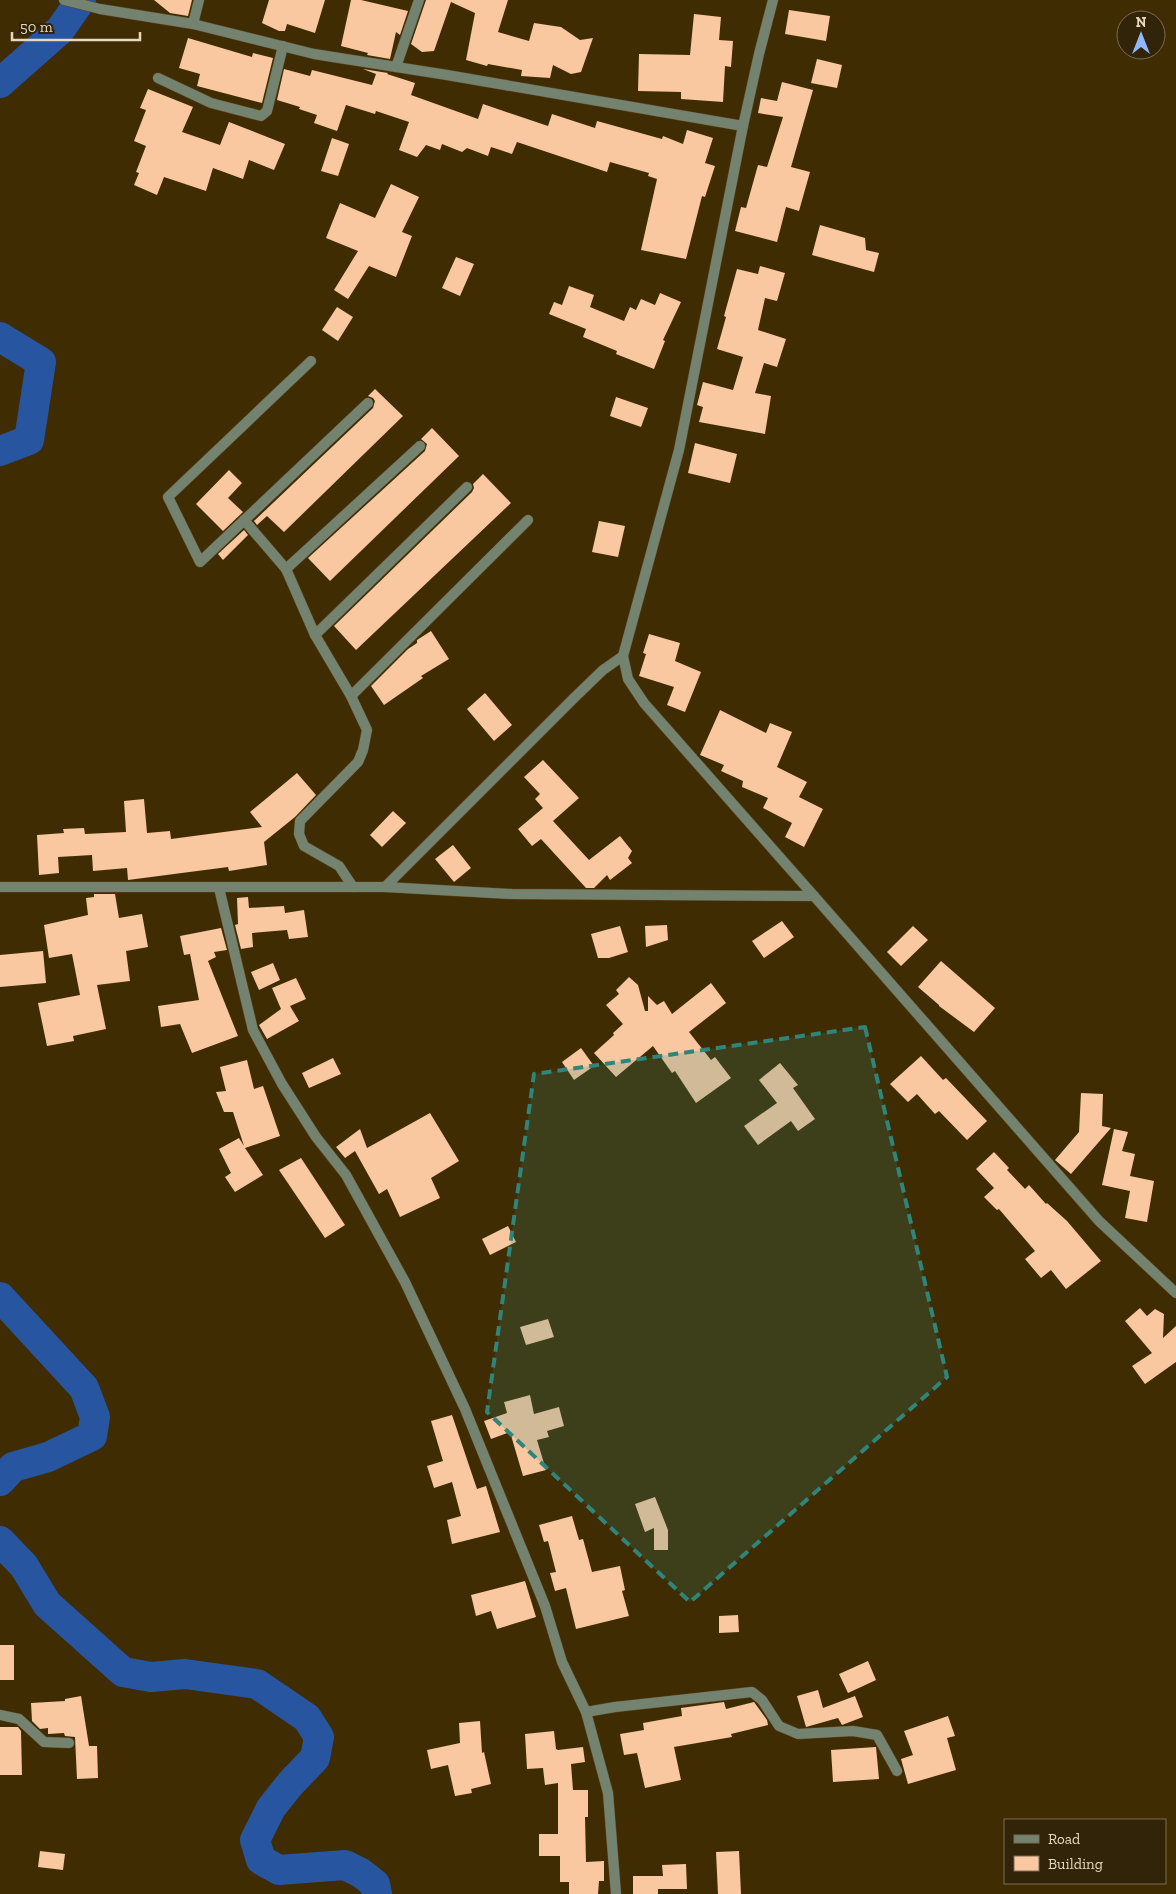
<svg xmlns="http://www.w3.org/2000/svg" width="1176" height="1894" font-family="'Zilla Slab',serif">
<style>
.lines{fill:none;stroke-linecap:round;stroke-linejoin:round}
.river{stroke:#2755a0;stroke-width:30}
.building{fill:#f9c7a0}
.minor-casing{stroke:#5b4821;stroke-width:11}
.tertiary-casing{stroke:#5b4821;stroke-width:11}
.minor{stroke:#748370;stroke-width:10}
.tertiary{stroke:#748370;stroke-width:10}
.marked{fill:#30857a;fill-opacity:0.2;stroke:#30857a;stroke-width:4;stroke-dasharray:10 6;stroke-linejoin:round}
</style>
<rect width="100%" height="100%" fill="#402c03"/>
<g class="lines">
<g class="river">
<path d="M0,83L60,30L81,0"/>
<path d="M0,337L41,362L29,440L0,451"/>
<path d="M0,1297L84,1388L95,1417L92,1436L48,1457L13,1467L0,1481"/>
<path d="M0,1541L24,1566L47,1604L123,1672L151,1677L185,1674L257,1684L307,1718L319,1737L315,1758L291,1783L271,1808L255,1840L261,1860L279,1870L345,1865L361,1873L375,1884L377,1894"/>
</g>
</g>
<g class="building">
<path d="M154,0H192L188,16L170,13Z"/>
<path d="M269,0H325L315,33L287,24L285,31H279L262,23Z"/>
<path d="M351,0H361L408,11L400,35L396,32L390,59L367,55L368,53L341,46Z"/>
<path d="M426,0H508L498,32L529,41L534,23L561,27L580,40L593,38L581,72L571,74L553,65L550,78L521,76L522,70L488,64L487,66L466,60L475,13L451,2L434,51L422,52L411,44Z"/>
<path d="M789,10L830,16L826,41L785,34Z"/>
<path d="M694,14L721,17L719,40L733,41L731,67L725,66L723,102L681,99V92L638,91L639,54L690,55Z"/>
<path d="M188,38L252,57L253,53L273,58L262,103L197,86L200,74L179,68Z"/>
<path d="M817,59L842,65L837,88L811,83Z"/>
<path d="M284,69L310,76L312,70L372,85L376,74L363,69L388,73L387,74L415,83L411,95L478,119L483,104L548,126L552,114L595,128L597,121L662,139L663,136L683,144L687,130L713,138L705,163L715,166L705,197L702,196L686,259L641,250L657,179L648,176L649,173L610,162L607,172L517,142L512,154L491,147L488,156L467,148L462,152L442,144L440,150L426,145L417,157L399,150L409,122L376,111L375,114L346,105L337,131L314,123L317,115L299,109L300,107L277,100Z"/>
<path d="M782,82L813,90L791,167L810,172L799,211L786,207L777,242L735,231L741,207L746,208L758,165L767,167L783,117L758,113L761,98L777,101Z"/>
<path d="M148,89L193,107L182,132L220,145L229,122L285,144L274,170L249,160L243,179L213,168L206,191L164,177L157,195L134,185L139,173L136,172L146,146L134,141L146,110L140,108Z"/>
<path d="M332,138L349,144L338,176L321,171Z"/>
<path d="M391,184L419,197L402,232L412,236L396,277L369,266L348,299L334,290L358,251L326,238L340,203L375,218Z"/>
<path d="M820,225L865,238L866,250L879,253L874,272L812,255Z"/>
<path d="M456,257L474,264L460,296L442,288Z"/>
<path d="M760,266L785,273L777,301L765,298L758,330L786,339L777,367L764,363L755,393L771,396L765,434L699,422L703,407L697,405L703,382L733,390L743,357L717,349L726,317L724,316L737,269L758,274Z"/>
<path d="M569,286L594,295L590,307L624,321L630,307L636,310L641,299L655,305L660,293L681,302L663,340L665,341L654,369L616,354L617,351L583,337L586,329L549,314L554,302L562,305Z"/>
<path d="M337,307L353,317L338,341L322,330Z"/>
<path d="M375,389L403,416L284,532L267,516L257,525L254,521L373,408L375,401L373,398L368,396Z"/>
<path d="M616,397L648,408L641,427L610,416Z"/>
<path d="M432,428L459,456L330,581L308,558L425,451L427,444L421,439Z"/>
<path d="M695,443L737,454L730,483L688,473Z"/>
<path d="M229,470L242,483L228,498L243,512L223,531L196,504Z"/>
<path d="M483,474L511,503L356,650L334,626L472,492L474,488L473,484Z"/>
<path d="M599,521L625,526L618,557L592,552Z"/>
<path d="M244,530L248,535L223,560L218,554Z"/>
<path d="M431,631L449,659L421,676L423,678L384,705L371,686L408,649L417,643V640Z"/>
<path d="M649,634L680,643L675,661L701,672L685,712L667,705L674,687L639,676L646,654L643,653Z"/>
<path d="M485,693L512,725L494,741L467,709Z"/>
<path d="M720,710L766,733L770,723L792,732L777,767L807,782L799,797L823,809L804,847L785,837L792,823L763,808L768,798L742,787L743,781L721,771L724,765L700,755Z"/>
<path d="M543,760L579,798L553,821L589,860L620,836L632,851L628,858L632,863L610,880L607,875L594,888H586L541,839L532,846L518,829L543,808L535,799L540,794L524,777Z"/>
<path d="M297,773L316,795L295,817L264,842L267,865L229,871L228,867L128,880L127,868L93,871L92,855L58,857L59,873L39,875L37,835L64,833L63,829L84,828L85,834L126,832L124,801L144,799L147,833L170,831L171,839L262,827L250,812Z"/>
<path d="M393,811L406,823L382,847L370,835Z"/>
<path d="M453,845L471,868L454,882L435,859Z"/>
<path d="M94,894H115L119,918L142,914L148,947L126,951L130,981L97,985L106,1029L73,1036L74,1041L47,1046L38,1003L80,995L72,954L49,958L44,925L88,915L86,898L94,897Z"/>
<path d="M248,897L249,908L284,906L285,913L304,910L308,937L289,939L287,930L252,933L253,947L241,949L235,925L238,924L237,898Z"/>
<path d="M782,921L794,937L764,958L752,941Z"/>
<path d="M667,925L668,940L646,947L645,926Z"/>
<path d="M620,926L628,952L609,958H598L591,934Z"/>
<path d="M913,926L928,940L901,966L887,952Z"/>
<path d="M221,928L227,950L214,952L216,957L208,961L238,1036L192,1053L180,1024L161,1027L158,1006L199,1000L190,954L184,955L180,936Z"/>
<path d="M43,951L46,983L0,987V955Z"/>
<path d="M941,961L995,1008L974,1032L939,1006V1005L918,987Z"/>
<path d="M273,963L280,980L259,990L251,972Z"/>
<path d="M629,977L638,985L645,1011H648V996L657,1005L664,1001L672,1014L711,983L726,1003L689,1032L711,1060L715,1057L731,1078L696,1103L675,1071L672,1073L653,1046L616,1077L594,1053L614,1035L613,1033L623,1024L606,1005L619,994L616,990Z"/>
<path d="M296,978L306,999L290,1006L299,1021L267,1039L259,1025L281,1009L272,988Z"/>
<path d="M581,1048L594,1066L574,1080L562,1062Z"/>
<path d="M921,1056L943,1080L946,1078L987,1121L967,1140L939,1111L935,1114L917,1094L908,1102L890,1084Z"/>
<path d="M333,1058L341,1074L309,1088L302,1073Z"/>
<path d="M247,1060L254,1089L263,1086L280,1136L245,1148L263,1175L235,1192L225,1177L231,1173L219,1149L239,1138L244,1146L233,1112H224L216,1092L226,1091L220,1067Z"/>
<path d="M780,1063L798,1085L793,1088L815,1119L798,1131L791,1121L758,1145L744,1126L777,1103L759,1080Z"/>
<path d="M1081,1093L1103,1094L1102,1126L1111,1128L1071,1174L1055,1160L1079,1132Z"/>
<path d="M430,1113L459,1161L431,1178L440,1198L400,1217L387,1189L379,1194L355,1151L345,1158L336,1147L360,1129L367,1148Z"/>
<path d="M1114,1129L1128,1132L1122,1151L1135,1154L1130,1176L1154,1181L1147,1222L1125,1218L1130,1191L1102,1185Z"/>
<path d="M994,1152L1009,1168L1007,1170L1025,1189L1029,1185L1046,1204L1047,1203L1067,1221L1101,1261L1066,1289L1051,1270L1041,1278L1025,1259L1035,1251L999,1209L997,1210L984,1197L994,1188L976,1169Z"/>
<path d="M301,1158L345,1225L325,1238L279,1170Z"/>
<path d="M508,1226L516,1242L490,1255L482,1239Z"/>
<path d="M1140,1308L1147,1316L1155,1309L1164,1314L1163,1338L1176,1326V1362L1145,1384L1132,1366L1152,1353L1125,1321Z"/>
<path d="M548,1319L554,1337L526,1345L520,1327Z"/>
<path d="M530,1395L534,1414L559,1407L564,1426L547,1431L549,1437L537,1440L546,1470L523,1476L510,1432L491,1439L484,1421L507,1413L504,1402Z"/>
<path d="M452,1415L477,1489L486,1486L500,1532L452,1544L447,1520L461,1516L452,1482L434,1488L427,1466L443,1461L431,1421Z"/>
<path d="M655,1497L668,1530V1550H654V1528L645,1532L635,1504Z"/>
<path d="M572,1516L579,1540L583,1539L592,1572L620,1566L625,1590L622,1591L629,1616L576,1629L566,1588L555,1591L550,1573L556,1572L548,1541L544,1542L539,1525Z"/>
<path d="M525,1581L536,1617L497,1629L491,1611L476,1616L471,1595Z"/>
<path d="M738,1615L739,1632L719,1633V1616Z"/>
<rect x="0" y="1645" width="14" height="35"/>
<path d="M868,1661L876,1680L848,1693L839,1674Z"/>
<path d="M818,1690L823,1708L855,1696L863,1717L842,1725L838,1718L806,1727L797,1696Z"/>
<path d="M81,1696L89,1746H97L98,1778L77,1779L75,1737L65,1736L64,1733L48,1734V1728L40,1729L32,1721L31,1703L65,1701V1699Z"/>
<path d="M724,1702L726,1709L754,1702L767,1720L768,1725L731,1734L732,1737L674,1747L681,1780L645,1788L637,1753L624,1755L620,1734L644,1730L643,1723L682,1716L681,1708Z"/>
<path d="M948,1716L955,1736L947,1738L956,1770L908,1784L901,1759L913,1755L904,1731Z"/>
<path d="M480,1721L482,1753L484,1752L491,1784L471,1789L472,1793L455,1796L448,1765L431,1769L427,1750L460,1743L459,1723Z"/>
<path d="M0,1727H18L21,1731L22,1775H0Z"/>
<path d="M554,1731L556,1749L558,1750L583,1747L585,1762L571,1764L573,1790H588V1817H585L586,1862L604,1861V1881H599L598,1894H569V1882H560V1856H539V1834H558V1783L545,1785L543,1768L527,1769L525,1734Z"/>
<path d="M876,1747L879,1779L833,1782L831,1750Z"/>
<path d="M40,1851L65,1854L63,1870L38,1867Z"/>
<path d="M739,1851L741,1894H718L716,1852Z"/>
<path d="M686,1864L687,1889H658V1894H633V1876H663L662,1865Z"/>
</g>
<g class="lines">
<g class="minor-casing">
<g id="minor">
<path d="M64,0L100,9L193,24L314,54L447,75L743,126"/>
<path d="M773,0L759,54L743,126L679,450L623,656L628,679L644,703L814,896"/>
<path d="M193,24L199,0"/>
<path d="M396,67L419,0"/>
<path d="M158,78L211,103L261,116L267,111L283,46"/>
<path d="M311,361L168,497L200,562L368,403"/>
<path d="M244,520L286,569"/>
<path d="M315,635L467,487"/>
<path d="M351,696L528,520"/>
<path d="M353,887L339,866L304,846L299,834L300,821L358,762L363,750L367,730L351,696L315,635L286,569L420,446"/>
<path d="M385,887L575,697L603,670L623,656"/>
<path d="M219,888L253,1030L282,1084L316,1137L346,1175L405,1282L465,1409L545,1606L562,1662L586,1712L615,1707L752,1692L762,1700L779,1726L798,1734L853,1731L877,1735L897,1771"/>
<path d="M586,1712L608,1793L616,1894"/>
<path d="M0,1715L19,1719L44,1742L69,1743"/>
</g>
</g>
<g class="tertiary-casing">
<path id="tertiary" d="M0,887H385L512,894L814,896L1099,1221L1176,1293"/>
</g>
<use href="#minor" class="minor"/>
<use href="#tertiary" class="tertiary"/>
</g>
<path class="marked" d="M865,1027L947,1377L690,1602L487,1412L534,1074Z"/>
<rect x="1004" y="1819" width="162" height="65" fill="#322409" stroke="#7b6c52"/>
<rect x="1014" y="1835" width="25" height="8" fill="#748370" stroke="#7b6c52"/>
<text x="1048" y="1844" font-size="15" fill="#e8d8bf">Road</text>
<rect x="1014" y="1856" width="25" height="15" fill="#f9c7a0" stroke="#7b6c52"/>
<text x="1048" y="1869" font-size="15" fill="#e8d8bf">Building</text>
<g transform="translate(1141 35)"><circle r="24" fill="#322409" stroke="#7b6c52"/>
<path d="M0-4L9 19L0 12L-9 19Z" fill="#8fb8fd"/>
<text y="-8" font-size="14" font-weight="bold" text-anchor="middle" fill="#e8d8bf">N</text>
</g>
<path d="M12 32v8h128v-8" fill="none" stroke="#e8d8bf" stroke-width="2.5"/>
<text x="20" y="32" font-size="15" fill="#e8d8bf" stroke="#322409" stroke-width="4" paint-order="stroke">50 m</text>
</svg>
